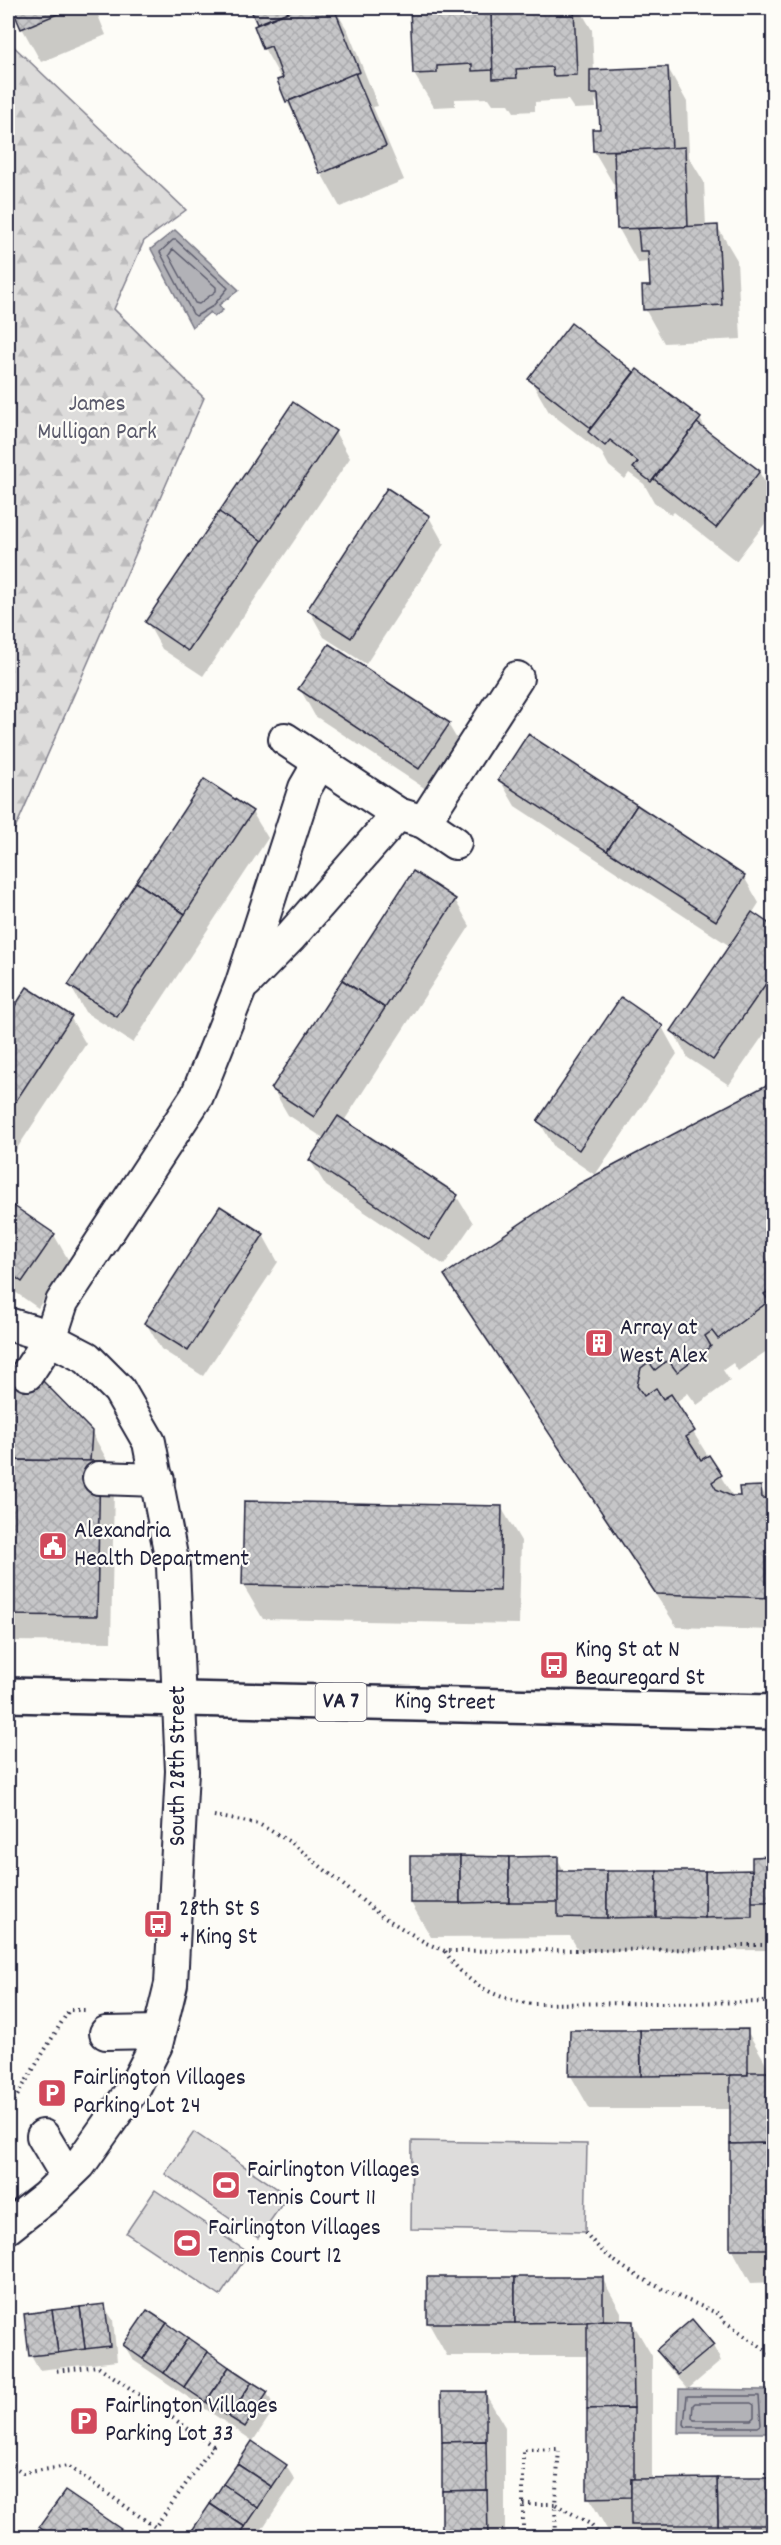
<svg xmlns="http://www.w3.org/2000/svg" width="781" height="2545" font-family="Dekko,sans-serif">
<style>
.forest{fill:url(#forest-firs);stroke:#807f8b;stroke-width:1.5}
.pitch{fill:#dddcdb;stroke:#807f8b;stroke-width:1.5}
.water{fill:#b2b2b7;stroke:#787885;stroke-width:1.5}
.shadow{fill:#0003}
.lines{fill:none;stroke-linecap:round;stroke-linejoin:round}
.shore{stroke:#5c5c6d;stroke-width:1.5}
.building{fill:url(#building-cross-hatch);stroke:#22223b;stroke-width:1.5}
.minor-casing{stroke:#22223b;stroke-width:36}
.major-casing{stroke:#22223b;stroke-width:38}
.path{stroke:#22223b;stroke-width:4;stroke-dasharray:1.5 4.5;stroke-linecap:butt}
.minor{stroke:#fdfcf7;stroke-width:32}
.major{stroke:#fdfcf7;stroke-width:33}
.labels{text-anchor:middle;dominant-baseline:central;stroke-width:4.5;stroke-linejoin:round;paint-order:stroke}
.shield{fill:#fdfcf7;stroke:#646373;stroke-width:1.5}
.shield-label{font-size:22px;font-weight:bold;fill:#22223b}
.park-label{font-size:24px;fill:#5a5a6b;stroke:#fdfcf7}
.poi-label{font-size:24px;fill:#22223b;stroke:#fdfcf7;text-anchor:start}
.street-label{font-size:24px;fill:#22223b;stroke:#fdfcf7}
</style>
<defs>
<pattern id="forest-firs" width="22" height="20" patternUnits="userSpaceOnUse" patternTransform="scale(1.5)"><rect width="22" height="20" fill="#dddcdb"/><path d="M5 1l3.5 6h-7zM16 11l3.5 6h-7z" fill="#bdbcbd"/></pattern>
<pattern id="building-cross-hatch" width="8" height="8" patternUnits="userSpaceOnUse" patternTransform="scale(1.5)"><rect width="8" height="8" fill="#c6c6c8"/><path d="M0 0l8 8M0 8l8-8" fill="none" stroke="#aaaaad"/></pattern>
</defs>
<rect width="100%" height="100%" fill="#fdfcf7"/>
<filter id="ink" filterUnits="userSpaceOnUse"><feTurbulence type="fractalNoise" baseFrequency=".0167" numOctaves="2"/><feDisplacementMap in="SourceGraphic" scale="12" xChannelSelector="R" yChannelSelector="G"/><feConvolveMatrix kernelMatrix="1 2 1 2 8 2 1 2 1" color-interpolation-filters="sRGB"/></filter>
<g filter="url(#ink)">
<path class="forest" d="M8,41L186,210L144,241L114,309L204,398L8,845Z"/>
<g class="pitch">
<path d="M194,2132L288,2196L258,2238L165,2174Z"/>
<path d="M412,2141L587,2144L585,2232L411,2229Z"/>
<path d="M155,2190L249,2253L220,2296L126,2233Z"/>
</g>
<g class="water">
<path d="M175,230L239,290L219,305L223,310L214,317L210,312L192,327L151,249Z"/>
<path d="M679,2389L767,2390V2433H678Z"/>
</g>
<g class="shadow">
<path d="M14,8H95L106,35L41,62L22,28Z"/>
<path d="M252,8H334L348,31L378,106L373,107L404,180L340,207L321,173L302,128L287,102L279,81L282,80L264,48L259,25Z"/>
<path d="M412,8H579L592,30L594,72L668,68L687,102L689,157L704,182L706,227L717,226L737,260L741,339L664,343L645,309L651,287L650,266L648,262L638,263L619,229L617,185H614L594,151L593,131L601,130L600,108L595,99L596,108L574,109L568,100L535,102V111L514,112L509,104H493L489,98L455,99V106L434,107L414,74Z"/>
<path d="M572,325L634,374L700,419L708,433L759,472L774,498V512L736,561L674,512L671,515L654,502L644,484L629,473L625,479L609,466L602,453L549,412L530,379Z"/>
<path d="M335,432L350,458L203,676L162,649L147,622Z"/>
<path d="M429,517L444,544L366,664L324,637L309,610Z"/>
<path d="M300,689L448,724L464,751L435,795L315,716Z"/>
<path d="M500,780L744,877L759,903L752,914L774,929V1020L729,1085L688,1058L673,1031L730,946L515,806Z"/>
<path d="M205,781L252,812L268,838L133,1043L85,1012L70,985Z"/>
<path d="M455,900L470,926L344,1121L457,1197L473,1223L444,1265L326,1186L310,1160L325,1139L288,1115L273,1089Z"/>
<path d="M28,989L70,1017L86,1044L8,1162V1019Z"/>
<path d="M662,1027L677,1054L595,1175L554,1147L539,1121Z"/>
<path d="M774,1084V1346L738,1371L733,1363L723,1370L730,1381L697,1405L688,1393L675,1403L734,1498H741L761,1488L767,1500H774V1630L677,1627L466,1309L446,1276Z"/>
<path d="M8,1204L54,1235L69,1261L38,1308L8,1287Z"/>
<path d="M263,1235L278,1262L203,1376L161,1349L146,1323Z"/>
<path d="M8,1366L42,1382L91,1431L106,1458V1474L114,1489L111,1642L8,1641Z"/>
<path d="M501,1507L521,1541L519,1624L263,1619L243,1585Z"/>
<path d="M557,1858L565,1873L753,1872L770,1904H774L771,1950L579,1951L570,1936L431,1937L411,1903Z"/>
<path d="M747,2031L767,2065V2073H774V2282L751,2283L732,2249L731,2109H590L571,2076Z"/>
<path d="M8,2097L12,2110L8,2111Z"/>
<path d="M602,2278L621,2312V2322H632L652,2356V2480H774V2538H640L636,2531H608L589,2498L588,2356H447L428,2322Z"/>
<path d="M104,2306L113,2320L117,2361L39,2370L31,2356Z"/>
<path d="M692,2321L713,2346L721,2361L688,2389L666,2364L658,2350Z"/>
<path d="M124,2345L267,2393L275,2408L253,2441L133,2360Z"/>
<path d="M485,2393L505,2427V2538H443V2394Z"/>
<path d="M286,2466L295,2480L256,2538H189Z"/>
<path d="M41,2527L131,2538H47Z"/>
</g>
<g class="lines">
<g class="shore">
<path d="M173,240H176L228,288L213,306L196,316L193,314L160,252Z"/>
<path d="M173,249L216,287V291L199,304L195,303L169,255Z"/>
<path d="M687,2396H759L761,2425L758,2427H686L684,2424Z"/>
<path d="M695,2403H751L754,2405V2417L751,2420H694L692,2417L693,2405Z"/>
</g>
</g>
<g class="building">
<path d="M12,8H72L21,29Z"/>
<path d="M250,8H298L257,24Z"/>
<path d="M298,8H334L360,72L286,102L277,80L283,78L271,46L263,49L254,26Z"/>
<path d="M410,8H491L493,70L472,71V64L437,66V73L413,74Z"/>
<path d="M491,8H574L577,75L553,76L552,67L516,69L517,78L493,79Z"/>
<path d="M660,67H668L672,149L593,151L592,129H600L598,94H590V70Z"/>
<path d="M355,73L386,146L320,174L289,101Z"/>
<path d="M685,147L688,227L617,229L614,151Z"/>
<path d="M718,225L722,305L643,310L642,286H650L648,251H640L638,229Z"/>
<path d="M571,323L634,372L591,428L528,379Z"/>
<path d="M637,369L701,418L651,482L633,468L638,462L610,440L605,446L588,432Z"/>
<path d="M293,402L336,431L262,541L219,512Z"/>
<path d="M697,423L760,471L716,528L654,479Z"/>
<path d="M387,488L430,516L351,638L307,610Z"/>
<path d="M219,512L262,541L188,651L145,622Z"/>
<path d="M329,644L450,723L419,769L298,689Z"/>
<path d="M528,734L637,805L607,851L498,780Z"/>
<path d="M204,779L253,811L185,914L136,882Z"/>
<path d="M637,805L745,876L716,921L607,851Z"/>
<path d="M413,871L456,899L385,1008L342,980Z"/>
<path d="M136,882L185,914L117,1017L68,985Z"/>
<path d="M752,912L774,927V972L713,1060L671,1031Z"/>
<path d="M342,980L385,1008L314,1117L271,1089Z"/>
<path d="M27,987L72,1016L8,1113V1017Z"/>
<path d="M621,997L663,1026L579,1150L537,1121Z"/>
<path d="M774,1081V1292L769,1291L764,1294L769,1301L718,1339L712,1331L705,1336L711,1346L677,1372L668,1360L655,1370L649,1362L641,1368L637,1386L644,1396L656,1388L663,1399L671,1394L695,1431L686,1437L701,1460L709,1455L722,1475L712,1482L716,1489L731,1496H740L739,1487L761,1486L762,1498H774V1598L656,1594L444,1275L579,1184Z"/>
<path d="M338,1116L458,1195L429,1240L309,1160Z"/>
<path d="M8,1202L55,1234L22,1282L8,1272Z"/>
<path d="M220,1206L264,1234L188,1351L144,1323Z"/>
<path d="M8,1364L43,1381L92,1431L90,1461L8,1460Z"/>
<path d="M8,1460L100,1461L97,1616L8,1615Z"/>
<path d="M244,1501L502,1506L500,1591L242,1585Z"/>
<rect x="410" y="1856" width="50" height="47"/>
<path d="M460,1856L509,1857V1902L460,1903Z"/>
<path d="M558,1856V1902H509V1857Z"/>
<path d="M774,1856V1902H752V1857Z"/>
<path d="M752,1870V1917L705,1918V1871Z"/>
<path d="M558,1871H607V1918L558,1917Z"/>
<path d="M607,1871H657L656,1917L607,1918Z"/>
<path d="M657,1871H705V1918L656,1917Z"/>
<path d="M748,2029V2075L641,2076L640,2030Z"/>
<path d="M570,2030H640L641,2076H569Z"/>
<path d="M748,2072H774V2143L730,2144V2075H748Z"/>
<path d="M774,2143V2249H730V2144Z"/>
<rect x="427" y="2277" width="88" height="46"/>
<path d="M515,2277H603V2320L587,2322L515,2323Z"/>
<path d="M105,2304L110,2346L85,2349L80,2307Z"/>
<path d="M80,2307L85,2349L58,2353L52,2310Z"/>
<path d="M52,2310L58,2353L29,2356L24,2314Z"/>
<path d="M147,2310L167,2323L143,2359L123,2345Z"/>
<path d="M692,2319L714,2345L678,2375L656,2350Z"/>
<path d="M603,2320L633,2321L634,2408L587,2409V2322Z"/>
<path d="M167,2323L188,2338L164,2373L143,2359Z"/>
<path d="M188,2338L208,2352L184,2387L164,2373Z"/>
<path d="M208,2352L229,2367L206,2402L184,2387Z"/>
<path d="M229,2367L252,2382L229,2417L206,2402Z"/>
<path d="M252,2382L268,2392L245,2427L229,2417Z"/>
<path d="M441,2392H486V2441L442,2442Z"/>
<path d="M634,2408V2479H631V2497L587,2498V2409Z"/>
<path d="M252,2441L287,2465L272,2487L237,2464Z"/>
<path d="M486,2441L487,2490L442,2491V2442Z"/>
<path d="M237,2464L272,2487L258,2508L223,2484Z"/>
<path d="M717,2478H774V2525H718Z"/>
<path d="M717,2478L718,2525H631V2479Z"/>
<path d="M223,2484L258,2508L245,2527L210,2504Z"/>
<path d="M487,2490L488,2537H442V2491Z"/>
<path d="M65,2491L134,2538H55L39,2527Z"/>
<path d="M210,2504L245,2527L238,2538H205L193,2529Z"/>
<path d="M193,2529L205,2538H187Z"/>
</g>
<g class="lines">
<g class="minor-casing">
<g id="minor">
<path d="M285,739L398,814L424,822L455,843"/>
<path d="M424,822L517,678"/>
<path d="M246,982L291,936L398,814"/>
<path d="M8,1324L39,1333L87,1358L119,1390L149,1442L173,1566L182,1771L171,1984L156,2045L135,2086L80,2164L46,2197L8,2227"/>
<path d="M27,1374L50,1339L62,1302L197,1096L241,986L305,788L320,762"/>
<path d="M99,1478L158,1480"/>
<path d="M106,2033L159,2032"/>
<path d="M43,2136L67,2176"/>
</g>
</g>
<g class="major-casing">
<path id="major" d="M8,1695L774,1712"/>
</g>
<g class="path">
<path d="M214,1816L259,1824L292,1843L380,1915L426,1943L445,1951"/>
<path d="M774,1945H741L727,1949L445,1951C464,1983 496,1999 532,2004L774,2002"/>
<path d="M8,2111L69,2010H85"/>
<path d="M585,2232C617,2274 672,2293 719,2314L724,2321L774,2356"/>
<path d="M8,2462L23,2473L68,2466L155,2527L213,2446L98,2366L55,2371"/>
<path d="M523,2504H555L556,2538"/>
<path d="M523,2538V2450L559,2449L555,2504L590,2524L602,2538"/>
</g>
<use href="#minor" class="minor"/>
<use href="#major" class="major"/>
</g>
</g>
<defs>
<g id="building-square" transform="scale(1.5)"><rect x="-9" y="-9" width="18" height="18" rx="4" fill="#d1495b" stroke="#fdfcf7"/><path d="M-4-6H4V6H1V3H-1V6H-4ZM-2.5-4.3h1.7v1.8h-1.7ZM.8-4.3h1.7v1.8H.8ZM-2.5-1h1.7V.8h-1.7ZM.8-1h1.7V.8H.8Z" fill="#fff"/></g>
<g id="civic-square" transform="scale(1.5)"><rect x="-9" y="-9" width="18" height="18" rx="4" fill="#d1495b" stroke="#fdfcf7"/><path d="M-.6-6.5H3V-4.5H.6V-3L4-1V1h2V6H-6V1h2V-1L-.6-3ZM-1.2 2.5V6h2.4V2.5Z" fill="#fff"/></g>
<g id="bus-square" transform="scale(1.5)"><rect x="-9" y="-9" width="18" height="18" rx="4" fill="#d1495b" stroke="#fdfcf7"/><path d="M-5-6H5V4H4V6H2V4H-2V6H-4V4H-5ZM-3.5-4V0h7V-4ZM-3.5 1.2v1.5H-2V1.2ZM2 1.2v1.5H3.5V1.2Z" fill="#fff"/></g>
<g id="parking-square" transform="scale(1.5)"><rect x="-9" y="-9" width="18" height="18" rx="4" fill="#d1495b" stroke="#fdfcf7"/><path d="M-3.5-5.5H1a3.5 3.5 0 0 1 0 7H-1V5.5H-3.5ZM-1-3.4V-.6H.8a1.4 1.4 0 0 0 0-2.8Z" fill="#fff"/></g>
<g id="stadium-square" transform="scale(1.5)"><rect x="-9" y="-9" width="18" height="18" rx="4" fill="#d1495b" stroke="#fdfcf7"/><path d="M0-5a6.5 5 0 1 0 0 10a6.5 5 0 1 0 0-10ZM-3.5-1.8h7v3.6h-7Z" fill="#fff"/></g>
</defs>
<g fill-rule="evenodd">
<use href="#building-square" x="599" y="1343"/>
<use href="#civic-square" x="53" y="1546"/>
<use href="#bus-square" x="554" y="1665"/>
<use href="#bus-square" x="158" y="1924"/>
<use href="#parking-square" x="52" y="2093"/>
<use href="#stadium-square" x="226" y="2185"/>
<use href="#stadium-square" x="187" y="2243"/>
<use href="#parking-square" x="84" y="2421"/>
</g>
<g class="labels">
<rect class="shield" x="315.5" y="1683" width="51" height="38" rx="4.5"/>
<g class="shield-label">
<text x="341" y="1702">VA 7</text>
</g>
<g class="park-label">
<text x="97" y="405">James<tspan x="97" dy="28">Mulligan Park</tspan></text>
</g>
<g class="poi-label">
<text x="620" y="1329">Array at<tspan x="620" dy="28">West Alex</tspan></text>
<text x="74" y="1532">Alexandria<tspan x="74" dy="28">Health Department</tspan></text>
<text x="575" y="1651">King St at N<tspan x="575" dy="28">Beauregard St</tspan></text>
<text x="179" y="1910">28th St S<tspan x="179" dy="28">+ King St</tspan></text>
<text x="73" y="2079">Fairlington Villages<tspan x="73" dy="28">Parking Lot 24</tspan></text>
<text x="247" y="2171">Fairlington Villages<tspan x="247" dy="28">Tennis Court 11</tspan></text>
<text x="208" y="2229">Fairlington Villages<tspan x="208" dy="28">Tennis Court 12</tspan></text>
<text x="105" y="2407">Fairlington Villages<tspan x="105" dy="28">Parking Lot 33</tspan></text>
</g>
<g class="street-label">
<text transform="translate(445 1703) rotate(1)">King Street</text>
<text transform="translate(179 1766) rotate(-90)">South 28th Street</text>
</g>
</g>
<rect width="781" height="2545" fill="none" stroke="#fdfcf7" stroke-width="30"/>
<rect x="15" y="15" width="751" height="2515" fill="none" stroke="#22223b" stroke-width="2" filter="url(#ink)"/>
</svg>
